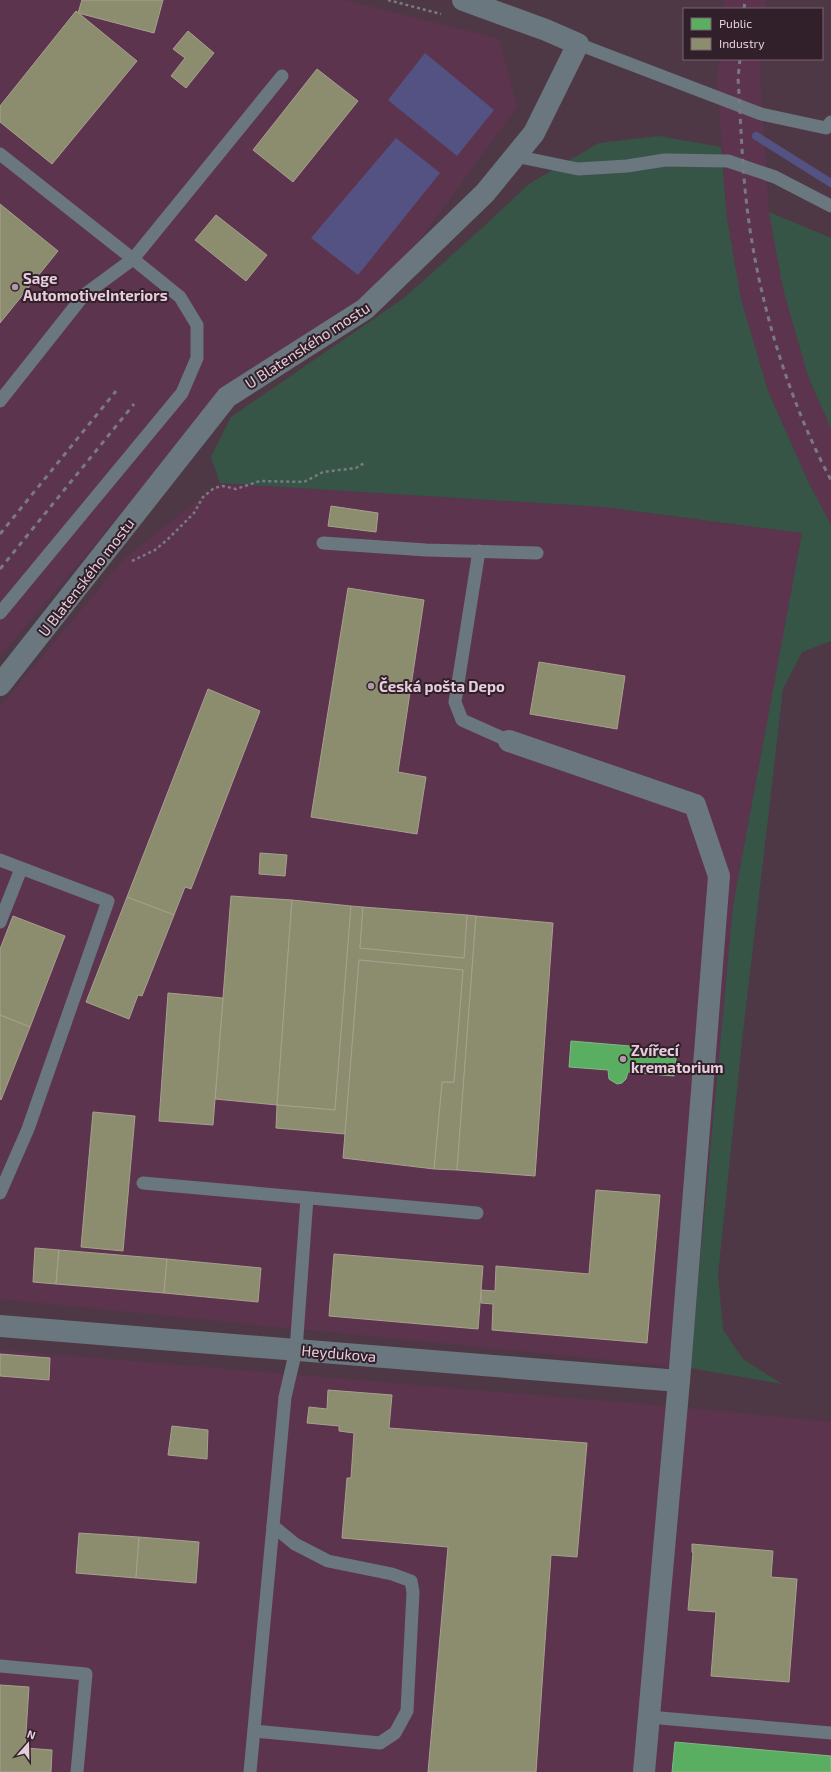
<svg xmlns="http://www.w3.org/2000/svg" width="831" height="1772" font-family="'Exo 2',sans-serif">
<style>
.built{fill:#5d344e}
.green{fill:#365546}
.water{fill:#545282}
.public{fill:#5aae61;stroke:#84b786}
.industry{fill:#8c8c6e;stroke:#a7a08f}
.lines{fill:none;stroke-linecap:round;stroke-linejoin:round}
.stream{stroke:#545282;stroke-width:8}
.path{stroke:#787b83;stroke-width:2.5;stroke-dasharray:3 3;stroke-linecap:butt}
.service{stroke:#6a777f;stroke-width:13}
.minor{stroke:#6a777f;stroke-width:22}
.rail{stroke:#797982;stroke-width:3;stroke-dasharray:5 5;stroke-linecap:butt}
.poi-dot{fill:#b099a7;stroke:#311f2a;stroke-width:1.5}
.labels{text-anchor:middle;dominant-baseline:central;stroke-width:4;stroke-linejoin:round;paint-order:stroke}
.poi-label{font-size:15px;font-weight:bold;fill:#e5cddb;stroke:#311f2a;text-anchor:start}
.street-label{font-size:15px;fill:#e5cddb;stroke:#311f2a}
</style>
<rect width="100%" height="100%" fill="#4e3846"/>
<g class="built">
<path d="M0,0H343L499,39L517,107L388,283L224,392L0,656Z"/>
<path d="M724,0H766L765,9H723Z"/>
<path d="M719,59H761L760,78L769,212L783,289L808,376L831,429V525L807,479L768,391L741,299L727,218L717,78Z"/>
<path d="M220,483L603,507L802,533L733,906L690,1368L0,1299V707L124,559Z"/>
<path d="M0,1350L654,1405L831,1422V1772H0Z"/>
</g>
<g class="green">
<path d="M659,136L721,147L727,218L741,299L768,391L807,479L831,525V641L802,652L783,689L742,1041L718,1275L723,1330L743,1359L782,1384L690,1368L733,906L802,533L603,507L220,483L211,457L231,417L404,298L481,229L529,184L599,143Z"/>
<path d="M769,212L831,238V429L808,376L783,289Z"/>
</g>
<g class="water">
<path d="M425,53L494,110L457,156L388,100Z"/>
<path d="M396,138L440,173L358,275L311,238Z"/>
</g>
<g class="public">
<path d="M571,1041L677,1050L674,1076L628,1072L626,1079L622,1083L617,1084L609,1079L608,1070L569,1067Z"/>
<path d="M675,1742L831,1756V1772H672Z"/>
</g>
<g class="industry">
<path d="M82,0H163L154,33L78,13Z"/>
<path d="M76,11L137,61L52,164L0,122V106Z"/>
<path d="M188,31L214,53L186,88L171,76L185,58L173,49Z"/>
<path d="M317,69L358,101L293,182L253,150Z"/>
<path d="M0,204L58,251L0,323Z"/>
<path d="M216,215L267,255L246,281L195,240Z"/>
<path d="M331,506L378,513L376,532L328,526Z"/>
<path d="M348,588L424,600L398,772L426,777L417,834L311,817Z"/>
<path d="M539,662L625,676L617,729L530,714Z"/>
<path d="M208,689L260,711L191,889L185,887L174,915L127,897Z"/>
<path d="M260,853L287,855L285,876L259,874Z"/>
<path d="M231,896L292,900L277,1105L215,1099Z"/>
<path d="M127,897L174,915L142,996L138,995L129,1019L86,1002Z"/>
<path d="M292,900L351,906L335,1110L277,1105Z"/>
<path d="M351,906L363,907L360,948L464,958L467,915L476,916L457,1170L434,1169L442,1082H454L463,970L359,960L345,1134L276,1128L277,1105L335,1110Z"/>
<path d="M363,907L467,915L464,958L360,948Z"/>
<path d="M13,916L65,936L30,1027L0,1015V949Z"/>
<path d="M476,916L553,923L535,1176L457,1170Z"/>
<path d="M359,960L463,970L454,1082H442L434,1169L343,1158Z"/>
<path d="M168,993L223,998L213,1125L159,1121Z"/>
<path d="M0,1015L30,1027L1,1100L0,1099Z"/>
<path d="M93,1112L135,1116L123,1251L81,1247Z"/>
<path d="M596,1190L660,1195L647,1343L492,1330L493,1304L481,1303V1290L495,1291L496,1266L589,1274Z"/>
<path d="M35,1248L59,1250L56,1284L33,1282Z"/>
<path d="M59,1250L167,1259L164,1293L56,1284Z"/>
<path d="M334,1254L483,1266L478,1329L329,1316Z"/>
<path d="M167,1259L261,1268L258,1302L164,1293Z"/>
<path d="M0,1354L50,1358L49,1380L0,1376Z"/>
<path d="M328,1390L392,1395L389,1428L587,1443L577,1557L551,1555L536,1772H428L448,1547L342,1538L347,1478H351L354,1433L339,1431V1426L307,1423L309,1407L327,1409Z"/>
<path d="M172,1426L208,1430L207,1459L168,1455Z"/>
<path d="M79,1533L139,1537L136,1578L76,1573Z"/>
<path d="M139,1537L199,1542L196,1583L136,1578Z"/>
<path d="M692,1544L773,1551L771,1577L797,1579L789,1682L711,1676L716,1612L688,1610L693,1553L692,1552Z"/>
<path d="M0,1685L29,1687L25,1748L52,1750L51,1772H0Z"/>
</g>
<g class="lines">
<path class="stream" d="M756,136L831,183"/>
<g class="path">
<path d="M388,0L441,14"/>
<path d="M132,561L155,550L168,539L194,513L203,497L214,488L223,486L236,489L260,481L304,482L323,472L356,468L366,462"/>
</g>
<g class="service">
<path d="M578,44L761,114L826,128L831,122"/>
<path d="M0,154L133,259L282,76"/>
<path d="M515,156L578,169L627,166L665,160L728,161L775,177L831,206"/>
<path d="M0,401L84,295L133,259L180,297L197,325V358L182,393L0,613"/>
<path d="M323,543L426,550L537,553"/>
<path d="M479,551L455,702L462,720L509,741"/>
<path d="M0,860L108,901L28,1129L0,1193"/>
<path d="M0,922L21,869"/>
<path d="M143,1183L477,1213"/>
<path d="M0,1666L86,1674L77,1772"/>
<path d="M649,1717L831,1733"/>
<path d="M254,1731L380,1743L395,1733L407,1711L413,1592L411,1581L392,1574L328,1561L295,1544L273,1526"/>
<path d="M250,1772L285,1397L296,1350L307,1198"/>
</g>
<g class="minor">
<path d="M0,685L227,397L365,309L485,193L534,133L578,44L546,30L463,0"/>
<path d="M509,741L695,805L719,876L679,1381L644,1772"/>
<path d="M0,1326L679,1381"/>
</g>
<g class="rail">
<path d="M744,9L745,0"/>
<path d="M740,59L738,78C741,124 742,170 748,215C759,302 789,402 831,480"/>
<path d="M0,534L116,391"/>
<path d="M0,569L134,404"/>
</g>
</g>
<g class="poi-dot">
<circle cx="15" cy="287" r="4"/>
<circle cx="371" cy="686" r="4"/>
<circle cx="623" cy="1059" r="4"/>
</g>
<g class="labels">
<g class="poi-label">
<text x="23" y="278">Sage<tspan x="23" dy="17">AutomotiveInteriors</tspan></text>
<text x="379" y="686">Česká pošta Depo</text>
<text x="631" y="1050">Zvířecí<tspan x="631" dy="17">krematorium</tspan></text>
</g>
<g class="street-label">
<text transform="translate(307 345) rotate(-33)">U Blatenského mostu</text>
<text transform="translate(86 577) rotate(-52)">U Blatenského mostu</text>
<text transform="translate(339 1353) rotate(5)">Heydukova</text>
</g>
</g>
<rect x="683" y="8" width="140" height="52" fill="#311f2a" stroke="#796571"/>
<rect x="691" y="18" width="20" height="12" fill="#5aae61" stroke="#796571"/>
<text x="719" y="28" font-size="12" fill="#e5cddb">Public</text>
<rect x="691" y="38" width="20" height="12" fill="#8c8c6e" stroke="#796571"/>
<text x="719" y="48" font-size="12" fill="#e5cddb">Industry</text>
<g transform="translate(28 1744) rotate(20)" stroke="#311f2a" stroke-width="3" paint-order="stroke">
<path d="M0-3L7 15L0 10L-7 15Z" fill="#e5cddb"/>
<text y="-6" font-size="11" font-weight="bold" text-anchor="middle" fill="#e5cddb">N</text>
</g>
</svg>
